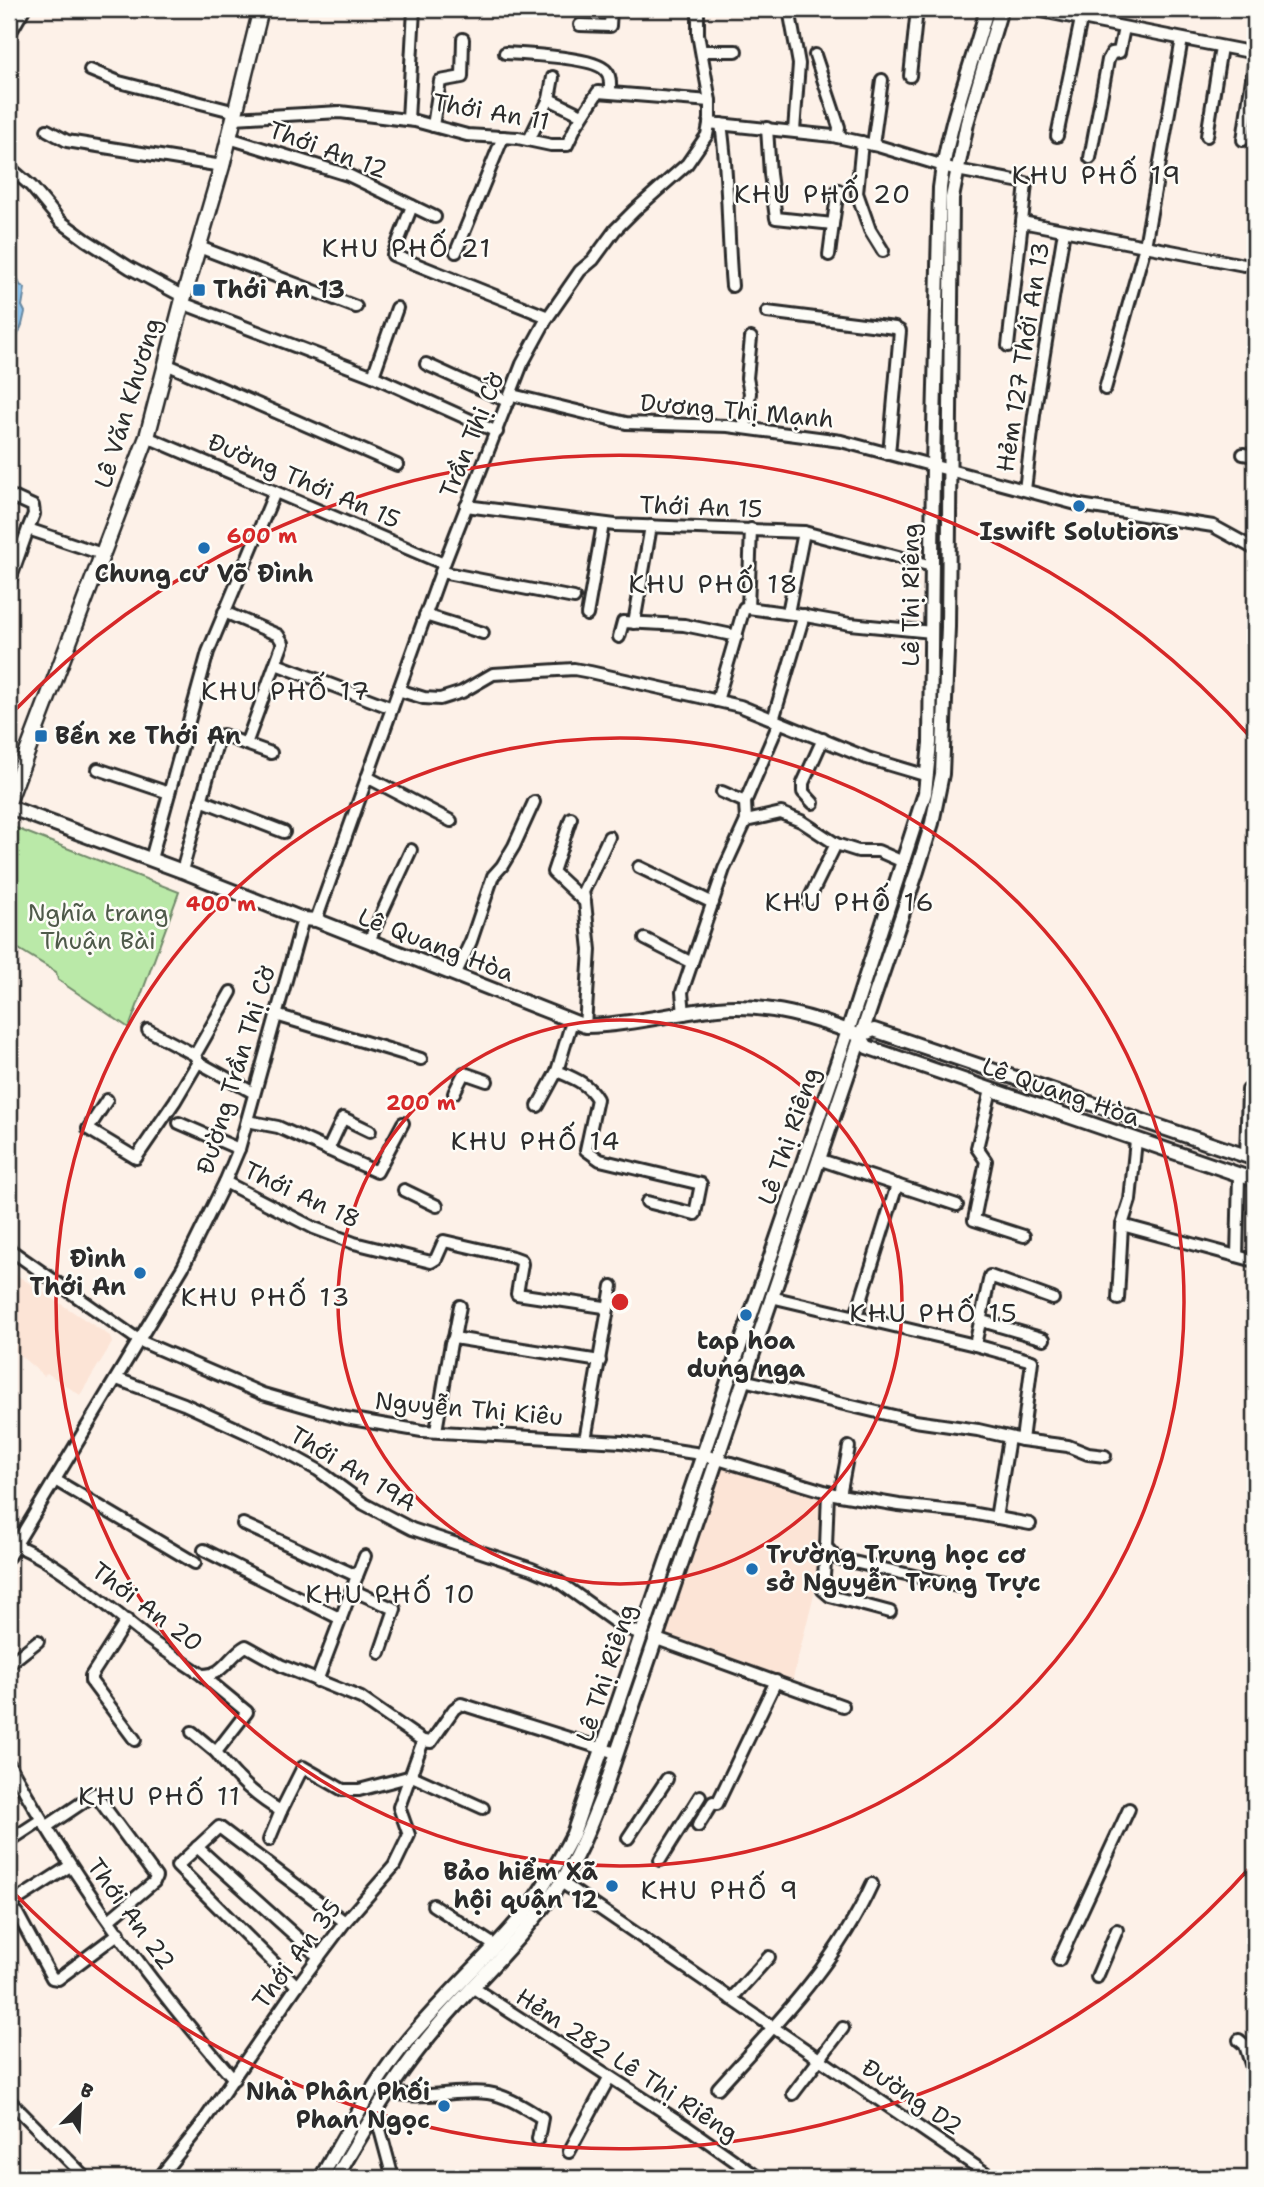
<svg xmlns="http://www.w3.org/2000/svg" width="1264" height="2187" font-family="'Shantell Sans',sans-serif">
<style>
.built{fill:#fce4d6}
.green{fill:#bae9a8;stroke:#728a6a;stroke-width:2}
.water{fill:#91c6ef;stroke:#6888a1;stroke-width:2}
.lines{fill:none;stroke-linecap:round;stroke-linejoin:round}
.minor-casing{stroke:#2b2b2b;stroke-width:16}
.tertiary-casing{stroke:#2b2b2b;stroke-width:18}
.secondary-casing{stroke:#2b2b2b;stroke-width:19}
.minor{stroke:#fdfcf7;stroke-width:10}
.tertiary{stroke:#fdfcf7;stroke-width:12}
.secondary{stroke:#fdfcf7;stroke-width:14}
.ring{fill:none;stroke:#d62828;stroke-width:3.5}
.poi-dot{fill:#1f6fb2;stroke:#fdfcf7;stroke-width:2.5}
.labels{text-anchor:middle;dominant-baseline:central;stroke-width:5;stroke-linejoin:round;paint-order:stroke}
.street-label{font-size:24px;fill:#2b2b2b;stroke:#fdfcf7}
.poi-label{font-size:24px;font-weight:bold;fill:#2b2b2b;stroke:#fdfcf7;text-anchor:start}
.park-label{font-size:24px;fill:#4f5a4a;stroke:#fdfcf7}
.neighbourhood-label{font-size:26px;letter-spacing:2px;fill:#2b2b2b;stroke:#fdfcf7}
.centre{fill:#d62828;stroke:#fdfcf7;stroke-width:3.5}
.ring-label{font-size:21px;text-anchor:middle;font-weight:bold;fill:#d62828;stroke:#fdfcf7;stroke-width:5;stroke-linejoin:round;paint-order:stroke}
</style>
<rect width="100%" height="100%" fill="#fdf1e8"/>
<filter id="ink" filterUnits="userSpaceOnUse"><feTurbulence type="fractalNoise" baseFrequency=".0143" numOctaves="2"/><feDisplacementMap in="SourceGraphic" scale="14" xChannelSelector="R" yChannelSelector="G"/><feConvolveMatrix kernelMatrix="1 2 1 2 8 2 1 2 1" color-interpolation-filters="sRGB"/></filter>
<g filter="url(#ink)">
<g class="built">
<path d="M9,1270L110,1336L112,1343L80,1395L47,1373L44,1376L9,1346Z"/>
<path d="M720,1465L825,1497L822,1545L815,1590L792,1682L663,1635Z"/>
</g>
<path class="green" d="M13,827L179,892L129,1028L58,980L56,972L9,943V838Z"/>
<path class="water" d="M9,241C15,255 14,271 20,285L25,288L22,306L25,312L22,325L9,356Z"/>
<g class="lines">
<g class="minor-casing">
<g id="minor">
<path d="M789,9L799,64L794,131"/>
<path d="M1031,9L1255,53"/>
<path d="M580,25L610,26L611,9"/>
<path d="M9,35L24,9"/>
<path d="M1182,39L1145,246L1244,265"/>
<path d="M702,51H736"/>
<path d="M505,53C523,54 596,57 606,71C611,76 610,85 610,92"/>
<path d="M815,55L839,127L838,137"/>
<path d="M90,70L119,82L236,112"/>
<path d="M910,76L917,9"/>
<path d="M549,99L582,115"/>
<path d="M234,118L340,112L415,121L467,135L518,138L551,145H567L576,126L598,92L710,101"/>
<path d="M408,120L414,9"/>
<path d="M709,123L833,136L878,146L957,170L1026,183L1022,222"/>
<path d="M721,124C729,178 727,232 732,286"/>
<path d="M433,126L440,81L462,77L463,39"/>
<path d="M767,128L770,174L776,218L833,224L829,255"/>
<path d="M47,130L67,141L222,166"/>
<path d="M1057,136L1081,19"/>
<path d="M1207,136L1221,47"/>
<path d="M229,138L348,175L435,217"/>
<path d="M529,140L549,99L553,77"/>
<path d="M1243,140L1255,58"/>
<path d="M862,142L857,193L870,230L883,251"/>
<path d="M873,145L882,80"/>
<path d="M1090,158L1108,60L1112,53L1119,52L1124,28"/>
<path d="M9,167L31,186L60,221L86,240L130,268L184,297"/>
<path d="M412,206L393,255L548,317"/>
<path d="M833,224L838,190"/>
<path d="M199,247L356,307"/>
<path d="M456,252L503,137"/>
<path d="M182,303L373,376L497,432"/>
<path d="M767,312L895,328L900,331L889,454"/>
<path d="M1008,346L1022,222L1145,246L1105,389"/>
<path d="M166,364L397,465"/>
<path d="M426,364L509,402"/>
<path d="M373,376L397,308"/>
<path d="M512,395L626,423L728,426L841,441L1080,505L1213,526L1255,549"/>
<path d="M745,428L750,393L747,378L751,338"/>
<path d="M147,437L444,564"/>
<path d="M1243,454L1255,456"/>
<path d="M1025,490L1034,415L1064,231"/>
<path d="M9,495L33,506L34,514L28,529L102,554"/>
<path d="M466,506L615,525L804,532L932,566"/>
<path d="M441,572L574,598"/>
<path d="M9,583L28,529"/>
<path d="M748,608L800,615L850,624L932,632"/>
<path d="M748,608L751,529"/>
<path d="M788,613L804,532"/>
<path d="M425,615L483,633"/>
<path d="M587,615L603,524"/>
<path d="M634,623L651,526"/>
<path d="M619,637L623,622L684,625L737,636"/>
<path d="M276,664L392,708"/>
<path d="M398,690L424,698L440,699L462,692L493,674L574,669L590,672L740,706L867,758L921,774L928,773"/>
<path d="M717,701L744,608H748"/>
<path d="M773,720L804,615"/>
<path d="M246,744L271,753"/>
<path d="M98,769L169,793"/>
<path d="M367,777L451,821"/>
<path d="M722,792L745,802"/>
<path d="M201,800L284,832"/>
<path d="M813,803L803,792V783L823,739"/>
<path d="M571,818L553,872L585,902L590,950L585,1026"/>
<path d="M746,821L781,813L801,821L836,844L858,851H878L901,861"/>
<path d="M151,859L208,652L275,492"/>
<path d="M639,867L713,903"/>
<path d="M182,871L219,736L223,735L246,744L283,643L278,635L224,612"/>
<path d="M808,901L836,844"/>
<path d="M585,902L583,892L609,837"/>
<path d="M316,920L441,572L522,364L546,320L580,271L593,260L615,230L635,210L687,164L707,135L710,119V101L698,34V9"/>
<path d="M645,939L692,963"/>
<path d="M369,941L411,850"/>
<path d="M455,975L471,941L493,876L502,866L514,846L534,802"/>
<path d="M684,1014L682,992L724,869L746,821L745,802L779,723"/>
<path d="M276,1015L421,1059"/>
<path d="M572,1021L557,1071C573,1078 588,1083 597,1099L586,1150L600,1160L701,1184L695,1214L647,1202"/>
<path d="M148,1030L195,1055"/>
<path d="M198,1062L195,1055L231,992"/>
<path d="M991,1090L977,1148L986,1161L974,1220L1024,1236"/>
<path d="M454,1093L464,1073L487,1081"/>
<path d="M107,1100L88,1129L136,1158L175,1101L198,1062L254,1093"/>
<path d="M538,1106L557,1071"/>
<path d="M247,1121L278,1127L377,1172L403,1123"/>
<path d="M179,1123L239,1149"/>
<path d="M328,1150L343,1118L370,1131"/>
<path d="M1246,1156L1248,1090"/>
<path d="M818,1159L957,1205"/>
<path d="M225,1182L314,1228L354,1243L431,1262L436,1259L444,1241L513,1257L521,1260L522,1264L517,1294L604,1307L607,1312"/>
<path d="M404,1190L437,1206"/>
<path d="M1122,1225L1255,1261"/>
<path d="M9,1249L140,1341L263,1394L346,1418L422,1431L622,1442L701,1454L834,1494L899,1505L971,1513L1030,1524"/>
<path d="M1237,1256L1239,1175"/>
<path d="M771,1297L975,1345L990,1276L1053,1299"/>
<path d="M1118,1299L1122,1225L1130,1200L1136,1140"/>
<path d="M856,1316L897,1185"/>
<path d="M982,1321L1044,1339"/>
<path d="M454,1338L600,1361"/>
<path d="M117,1379L184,1404L269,1443L318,1470L364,1504L412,1529L532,1569L555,1579L619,1625L641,1634"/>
<path d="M743,1380L915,1421L978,1430L1022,1440L1032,1361L975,1345"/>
<path d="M436,1431L451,1343L454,1338L460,1306"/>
<path d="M585,1440L612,1286"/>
<path d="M1022,1440L1068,1446L1088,1454L1105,1456"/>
<path d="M55,1480L195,1563"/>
<path d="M828,1492L826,1547L836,1558L958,1586"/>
<path d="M840,1495L849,1447"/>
<path d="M996,1518L1009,1438"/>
<path d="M243,1524L357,1576L317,1681"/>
<path d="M16,1545C67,1568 105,1605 149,1639C166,1652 185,1663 202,1675C224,1676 229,1655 246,1646L282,1666L361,1698L423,1741L431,1742L454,1709L461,1704L616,1753"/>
<path d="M826,1547L823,1590L830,1596L890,1612"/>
<path d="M204,1550L341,1619"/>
<path d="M9,1556L183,1267L225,1182L239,1149L303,919"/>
<path d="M357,1576L365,1556"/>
<path d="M352,1590L395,1609L380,1653"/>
<path d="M127,1620L91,1676V1681L135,1740"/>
<path d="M654,1638L843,1706"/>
<path d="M9,1664L38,1641"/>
<path d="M202,1675L247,1712L216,1752C234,1776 254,1796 281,1811L303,1767L343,1790H359L412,1776L483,1808"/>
<path d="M192,1732L216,1752"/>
<path d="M9,1764C72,1876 149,1982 234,2079"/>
<path d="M717,1804L776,1681"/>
<path d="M698,1826L713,1802"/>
<path d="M46,1827L95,1794L156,1877L154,1882L109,1920"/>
<path d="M628,1838L667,1779"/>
<path d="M269,1840L281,1811"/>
<path d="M9,1841L41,1820"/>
<path d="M197,1847L319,1957"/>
<path d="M660,1860L700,1796"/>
<path d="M561,1882L993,2178"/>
<path d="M9,1905L70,1866"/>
<path d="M433,1905L494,1945"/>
<path d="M17,1913L52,1978L58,1979L119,1933"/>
<path d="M1059,1960L1129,1809"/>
<path d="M1097,1977L1117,1930"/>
<path d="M297,1986L177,1866L219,1827L345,1922"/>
<path d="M472,1987L687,2127L759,2178"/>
<path d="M731,1999L769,1957"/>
<path d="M1239,2040L1245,2045L1255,2077"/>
<path d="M375,2085C409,2106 452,2088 488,2093C508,2096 525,2108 542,2118L538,2139"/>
<path d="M718,2088C777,2023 835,1965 872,1884"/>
<path d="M793,2094L843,2028"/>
<path d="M9,2100L86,2178"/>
<path d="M375,2111L393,2178"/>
<path d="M569,2152L609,2078"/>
<path d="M159,2178L199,2128L297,1986L345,1922L394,1866L409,1835L399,1807L423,1741"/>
</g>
</g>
<g class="tertiary-casing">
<g id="tertiary">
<path d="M9,807L182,871L303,919L316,920L585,1026C630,1025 673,1013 718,1008C764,1003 818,1018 860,1036L867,1047L1255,1180"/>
<path d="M860,1036L874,1030L1255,1159"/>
<path d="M321,2178C346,2133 371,2087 403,2046C440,2000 484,1961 522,1916C542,1891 558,1863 573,1834L848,1031L925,793L930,743L933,465L940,188C947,127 971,68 987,9"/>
<path d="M336,2178C364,2130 391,2083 426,2040C469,1986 523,1941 561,1882C580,1854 591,1822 604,1791L917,871L932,823L942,774L948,627L952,198L967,123L1001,9"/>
</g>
</g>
<g class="secondary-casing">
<path id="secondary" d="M9,800L147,437L182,303L222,166L261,9"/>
</g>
<use href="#minor" class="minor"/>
<use href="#tertiary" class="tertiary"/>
<use href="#secondary" class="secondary"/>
</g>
</g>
<g class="ring">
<circle cx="620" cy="1302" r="282"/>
<circle cx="620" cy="1302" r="564"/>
<path d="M1254 1863A846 846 0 0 1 11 1890M11 714A846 846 0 0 1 1254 741"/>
</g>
<g class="poi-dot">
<rect x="192" y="283" width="14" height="14" rx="3.5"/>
<circle cx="1079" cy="506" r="7"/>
<circle cx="204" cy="548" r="7"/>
<rect x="34" y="729" width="14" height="14" rx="3.5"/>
<circle cx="140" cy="1273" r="7"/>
<circle cx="746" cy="1315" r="7"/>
<circle cx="752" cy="1569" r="7"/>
<circle cx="612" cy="1886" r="7"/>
<circle cx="444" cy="2106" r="7"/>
</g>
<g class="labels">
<g class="street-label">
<text transform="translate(491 112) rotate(10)">Thới An 11</text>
<text transform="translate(328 150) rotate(20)">Thới An 12</text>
<text transform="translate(1023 357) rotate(-81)">Hẻm 127 Thới An 13</text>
<text transform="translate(128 403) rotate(-73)">Lê Văn Khương</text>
<text transform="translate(737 411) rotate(5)">Dương Thị Mạnh</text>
<text transform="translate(472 435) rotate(-68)">Trần Thị Cờ</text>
<text transform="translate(304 481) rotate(23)">Đường Thới An 15</text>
<text transform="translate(701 507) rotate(2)">Thới An 15</text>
<text transform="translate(911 595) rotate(-90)">Lê Thị Riêng</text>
<text transform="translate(436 945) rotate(21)">Lê Quang Hòa</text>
<text transform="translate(236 1070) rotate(-73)">Đường Trần Thị Cờ</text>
<text transform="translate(1061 1092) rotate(19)">Lê Quang Hòa</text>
<text transform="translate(789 1136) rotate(-71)">Lê Thị Riêng</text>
<text transform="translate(302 1195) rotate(25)">Thới An 18</text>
<text transform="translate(469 1409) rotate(5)">Nguyễn Thị Kiêu</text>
<text transform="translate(353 1469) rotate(31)">Thới An 19A</text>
<text transform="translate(147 1607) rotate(37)">Thới An 20</text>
<text transform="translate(606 1673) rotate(-72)">Lê Thị Riêng</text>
<text transform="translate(131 1914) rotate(54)">Thới An 22</text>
<text transform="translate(297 1954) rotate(-53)">Thới An 35</text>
<text transform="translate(627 2065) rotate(33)">Hẻm 282 Lê Thị Riêng</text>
<text transform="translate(912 2097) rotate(34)">Đường D2</text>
</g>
<g class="poi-label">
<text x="213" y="290">Thới An 13</text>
<text x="1079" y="532" text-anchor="middle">Iswift Solutions</text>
<text x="204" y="574" text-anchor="middle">Chung cư Võ Đình</text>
<text x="55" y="736">Bến xe Thới An</text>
<text x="126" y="1259" text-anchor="end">Đình<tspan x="126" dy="28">Thới An</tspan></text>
<text x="746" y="1341" text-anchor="middle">tap hoa<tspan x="746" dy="28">dung nga</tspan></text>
<text x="766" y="1555">Trường Trung học cơ<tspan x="766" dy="28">sở Nguyễn Trung Trực</tspan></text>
<text x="598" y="1872" text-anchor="end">Bảo hiểm Xã<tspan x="598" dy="28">hội quận 12</tspan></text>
<text x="430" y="2092" text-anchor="end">Nhà Phân Phối<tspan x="430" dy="28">Phan Ngọc</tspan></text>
</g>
<g class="park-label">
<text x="98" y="913">Nghĩa trang<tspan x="98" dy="28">Thuận Bài</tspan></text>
</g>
<g class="neighbourhood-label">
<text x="1097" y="174">KHU PHỐ 19</text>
<text x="823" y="193">KHU PHỐ 20</text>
<text x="407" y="247">KHU PHỐ 21</text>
<text x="714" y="583">KHU PHỐ 18</text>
<text x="286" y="690">KHU PHỐ 17</text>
<text x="850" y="901">KHU PHỐ 16</text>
<text x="536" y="1140">KHU PHỐ 14</text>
<text x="266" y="1296">KHU PHỐ 13</text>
<text x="934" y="1312">KHU PHỐ 15</text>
<text x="391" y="1593">KHU PHỐ 10</text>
<text x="160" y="1795">KHU PHỐ 11</text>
<text x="720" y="1889">KHU PHỐ 9</text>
</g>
</g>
<circle cx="620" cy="1302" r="10" class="centre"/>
<g class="ring-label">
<text x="262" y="543">600 m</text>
<text x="221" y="911">400 m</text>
<text x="421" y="1110">200 m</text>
</g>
<rect width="1264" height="2187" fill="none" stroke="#fdfcf7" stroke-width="35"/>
<rect x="18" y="18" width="1229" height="2152" fill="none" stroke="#2b2b2b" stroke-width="2.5" filter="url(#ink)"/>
<g transform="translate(80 2106) rotate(24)" stroke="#fdfcf7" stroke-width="5" paint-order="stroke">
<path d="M0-5L12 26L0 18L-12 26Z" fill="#2b2b2b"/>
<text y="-10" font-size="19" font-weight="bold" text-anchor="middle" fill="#2b2b2b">B</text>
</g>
</svg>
